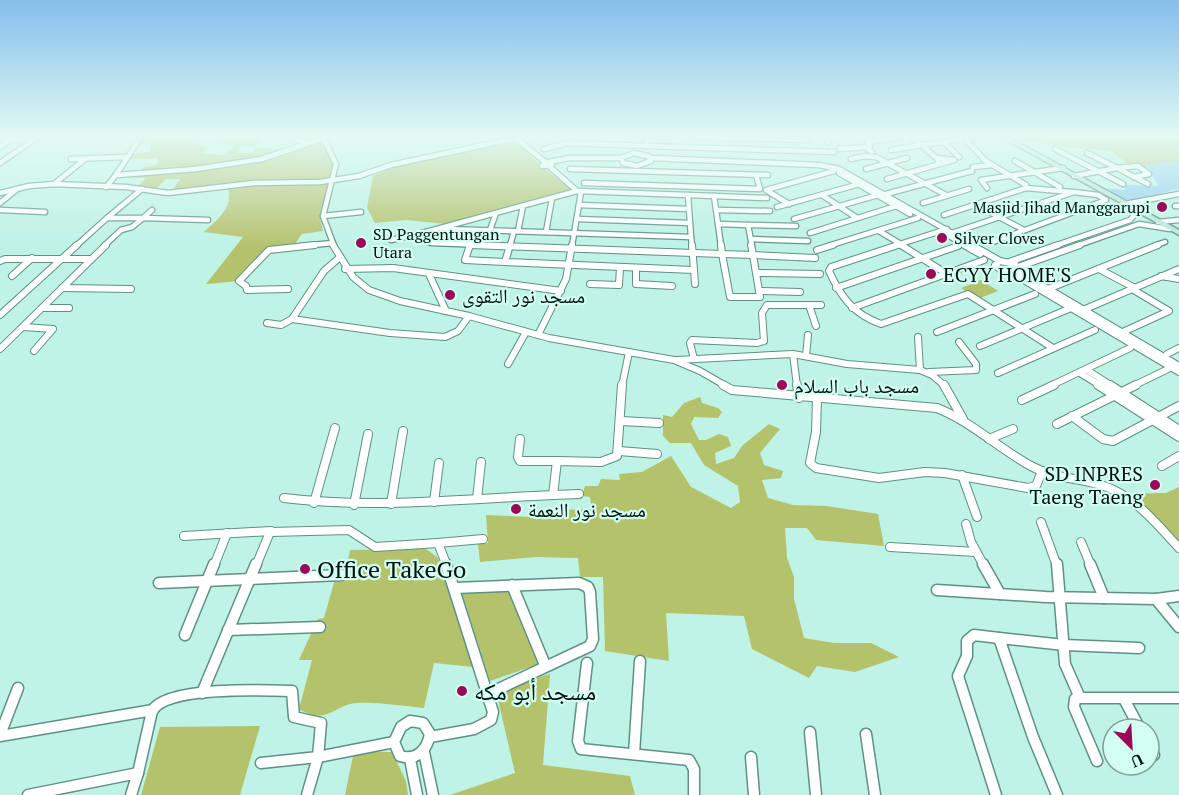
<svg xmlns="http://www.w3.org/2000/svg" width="1179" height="795" font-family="'PT Serif','Noto Naskh Arabic',serif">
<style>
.green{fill:#b4c26c}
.water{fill:#8fccf2}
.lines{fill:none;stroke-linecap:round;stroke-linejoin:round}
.street-far3-casing{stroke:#5e9184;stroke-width:7}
.street-far2-casing{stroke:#5e9184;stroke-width:8}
.street-far1-casing{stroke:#5e9184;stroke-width:10}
.street-casing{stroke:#5e9184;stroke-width:13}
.secondary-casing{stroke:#5e9184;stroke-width:3}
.street-far3{stroke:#fff;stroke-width:4.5}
.street-far2{stroke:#fff;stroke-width:6}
.street-far1{stroke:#fff;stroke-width:8}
.street{stroke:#fff;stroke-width:10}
.secondary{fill:#b8e6df;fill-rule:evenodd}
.poi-dot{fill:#9b0857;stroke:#d3fef2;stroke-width:2}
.labels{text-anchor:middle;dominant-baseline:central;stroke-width:4.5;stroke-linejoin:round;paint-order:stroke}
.far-poi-label{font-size:16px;fill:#01120e;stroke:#d3fef2;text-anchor:start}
.poi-label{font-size:20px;fill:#01120e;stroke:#d3fef2;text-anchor:start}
.near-poi-label{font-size:24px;fill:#01120e;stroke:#d3fef2;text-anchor:start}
</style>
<rect width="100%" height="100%" fill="#bef3e5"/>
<g class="green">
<path d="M146,137H200L198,139L204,140L196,145L209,147L202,153L223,155L235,146L213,142L221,137H260L256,140H263L255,147L240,146L238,153H253L255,148H272V150L296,145L302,140L296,137H321L334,165L330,180L172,191L180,179H166L155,190L138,186L146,178L118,177L122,173H138L144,167L154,166L159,162L158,158L128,159L131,154L150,152L151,144L138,145Z"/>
<path d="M1010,137L1179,138V161L1142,166L1128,164L1111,151L1048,145L1035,141L1019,142Z"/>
<path d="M516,140L543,168L573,189L446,224L406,220L375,223L367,208L373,176L397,166Z"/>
<path d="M330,183L320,218L323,231L302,234L292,248L265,251L239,281L206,284L243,237L204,232C219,218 233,209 228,187Z"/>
<path d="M981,280L998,291L978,299L961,288Z"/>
<path d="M700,397L702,403L718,408L722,412L718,418L694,417L691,424L699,440H706L719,434L728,437L731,446L715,453L716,464L734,458L742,446L769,424L780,429L760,453L764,465L783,471L781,478L762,480L768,498L793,505L827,506L878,514L884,546L816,540L807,528H785L787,558L794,577V599L804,638L834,643H871L899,657L855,672L817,666L809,678L752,649L744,616L666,613L669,661L605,651L603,577H580L578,558L536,557L480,562L478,544L488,543L486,515L530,517L529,511L592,509L590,497L582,496L585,486H598L601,479L620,480L619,474L642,472L671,456L691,487L731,508L740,502L738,486L704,465L691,443H670L663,436V415L672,417L684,403Z"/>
<path d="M1179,487V545L1129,494L1166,493Z"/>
<path d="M426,549L437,557L441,564L473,667L434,663L424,708C402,706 379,702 357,703C334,704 329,726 299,709L312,660H299L318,619L324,618L335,579L345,578L350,550Z"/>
<path d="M508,591L539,664L490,681L462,593Z"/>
<path d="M550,674L543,765L630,776L635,795H450L515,773L496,691Z"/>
<path d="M260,726L240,795H141L160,727Z"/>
<path d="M366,752H392L406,781L408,795H345L353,756Z"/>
</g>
<path class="water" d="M1179,161V189C1162,190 1146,204 1128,202C1120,201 1109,192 1102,188L1125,190V185L1159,186L1148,168L1142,166Z"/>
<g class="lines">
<g class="street-far3-casing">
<g id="street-far3">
<path d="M290,137L308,144"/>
<path d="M323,137L336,164L323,216L334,246"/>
<path d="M647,137V146L834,152"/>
<path d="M692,137L808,140"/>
<path d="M824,137L829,142"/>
<path d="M912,137L934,156"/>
<path d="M516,138L545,162"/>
<path d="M0,139H33"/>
<path d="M966,140L983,158"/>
<path d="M944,142L959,157"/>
<path d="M0,147L10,140"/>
<path d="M544,149L568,143L647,146"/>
<path d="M839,149L866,147"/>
<path d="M1055,149L1123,184"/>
<path d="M891,150L974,137"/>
<path d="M872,152L866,147L870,146L867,142L901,137"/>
<path d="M634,153L648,156L651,161L637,166L623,163L621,158Z"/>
<path d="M1087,153L1117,168L1138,166L1149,174L1134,177"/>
<path d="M651,158L819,165L839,169L975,246"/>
<path d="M71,159L126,157"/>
<path d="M851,159L865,156L876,157L946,195"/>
<path d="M984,160L1026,185"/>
<path d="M1015,161L1060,187"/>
<path d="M545,162L552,165L542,166Z"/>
<path d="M549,162L569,158H621"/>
<path d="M0,163L38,137"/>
<path d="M973,167L992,165"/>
<path d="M570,169L768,175"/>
<path d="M866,169L907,158"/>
<path d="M839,173L910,214"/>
<path d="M117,175L196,169L262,159L324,138"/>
<path d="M1074,176L1117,168L1148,184"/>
<path d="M887,179L954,160L937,158L939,164"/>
<path d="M584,183L760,189L756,175"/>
<path d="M54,184L85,159"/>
<path d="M106,187C120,172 129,153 141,137"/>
<path d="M987,188L981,180L1063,168"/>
<path d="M142,189L107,218H143L152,210"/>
<path d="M0,193L29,186L54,184L126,187L168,193L254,183L320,182L359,176L391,165L522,137"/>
<path d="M886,194L972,171"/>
<path d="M688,195L714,196L718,224"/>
<path d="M822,195L857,218"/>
<path d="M714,196L767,198"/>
<path d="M0,203L16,190"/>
<path d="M923,203L969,189"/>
<path d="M789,204L766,190L834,171"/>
<path d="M1125,204L1179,194"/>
<path d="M579,205L688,209"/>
<path d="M976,205L1024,230"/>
<path d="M1175,206H1179"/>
<path d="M777,207L856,185"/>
<path d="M0,210L45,212"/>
<path d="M717,210L770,211"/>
<path d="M944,215L1026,188L1072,192"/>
<path d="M323,216L361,212"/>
<path d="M577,219L690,223"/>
<path d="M794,219L878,195"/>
<path d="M1158,222L1179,220"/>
<path d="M748,225L796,226"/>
<path d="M445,229L691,237L688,195L577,191"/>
<path d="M490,230L496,213"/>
<path d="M518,231L523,206"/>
<path d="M879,231L904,246"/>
<path d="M940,231L967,246"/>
<path d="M546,232L552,198"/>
<path d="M810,233L896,206"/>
<path d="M952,233L1074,192L1098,195L1106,200L993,242"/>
<path d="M691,237L692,246"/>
<path d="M751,239L808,241"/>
<path d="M391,240L422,233"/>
<path d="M76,246L107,218"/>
<path d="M104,246L121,230L132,227L143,218L208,220"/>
<path d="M301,246L333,243"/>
<path d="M510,246L514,231"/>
<path d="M512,246L432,243L428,242L422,233L577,191L550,167"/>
<path d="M572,246L581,192"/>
<path d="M721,246L718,224L748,225L752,246"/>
<path d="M828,246L918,218"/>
<path d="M894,246L947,229"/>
<path d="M1054,246L1130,220L1138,211"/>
<path d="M1076,246L1139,224L1170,229"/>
<path d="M1154,246L1165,242"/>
</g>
</g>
<g class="street-far2-casing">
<g id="street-far2">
<path d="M333,245L353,277L369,290L400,301L469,316L549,338L674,360L700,371L726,386"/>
<path d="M470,245L722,254"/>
<path d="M470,245L465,260L505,262"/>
<path d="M510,245L505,262L694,270L692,245"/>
<path d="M721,245L722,254"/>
<path d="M751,245L753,255"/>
<path d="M898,245L831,267L829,271C841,297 853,314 881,324L968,294L1053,348"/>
<path d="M901,245L947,274"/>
<path d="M964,245L980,254"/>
<path d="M972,245L1000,261"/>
<path d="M817,250L833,245"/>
<path d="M722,254L753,255"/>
<path d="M722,254L730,297H760L753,255"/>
<path d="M753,255L815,258"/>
<path d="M339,258L324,271L292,319L390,333L445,337L458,331L469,316"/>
<path d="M0,261L5,259H91"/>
<path d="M1000,261L1015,264L1018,271H1002L995,265Z"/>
<path d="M1009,262L1058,245"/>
<path d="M1018,267L1080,245"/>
<path d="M636,268V284L672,286"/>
<path d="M345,269L393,268L561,291"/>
<path d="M1099,269L1135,288"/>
<path d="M694,270L695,284"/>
<path d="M1018,271L1179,366"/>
<path d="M757,273L820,274"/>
<path d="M1012,273L1179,372"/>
<path d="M429,274L446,311"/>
<path d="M12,276L32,258"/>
<path d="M1161,276L1179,279"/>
<path d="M590,284L619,285L620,267"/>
<path d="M62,288L131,289"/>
<path d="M836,288L958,246"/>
<path d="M288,289L247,290L246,286L239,281L269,250L315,245"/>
<path d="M1048,289L1158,245"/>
<path d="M760,291L800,292"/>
<path d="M809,305L816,326"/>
<path d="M42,308H69"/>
<path d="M852,308L984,260"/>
<path d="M1083,310L1179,269"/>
<path d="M0,315L77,245"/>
<path d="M267,323L281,325L292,319"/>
<path d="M23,327L53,329L34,351"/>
<path d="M1125,331L1169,311L1132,289"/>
<path d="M937,332L1035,294"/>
<path d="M538,335L566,279L572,245"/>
<path d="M918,337L920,370"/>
<path d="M980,346L1071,308"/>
<path d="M0,349L106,245"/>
<path d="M793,354L797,386"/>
<path d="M1167,354L1179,348"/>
<path d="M806,356L808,335"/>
<path d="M694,359L690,343L692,340L757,343L764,341L762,313L767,305H821"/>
<path d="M677,360L793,354L847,364L920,370L932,375L945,386"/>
<path d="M508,364L526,332"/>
<path d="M1087,370L1112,386"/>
<path d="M929,372L976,370V364L959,342"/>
<path d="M998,373L1095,330"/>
<path d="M1080,373L1101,386"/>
<path d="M622,386L629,352"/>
<path d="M1050,386L1130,348"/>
<path d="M1133,386L1168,369"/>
</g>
</g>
<g class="street-far1-casing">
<g id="street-far1">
<path d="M723,385L732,390L937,408C972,422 998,448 1031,466C1053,478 1078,478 1101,485C1134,495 1157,524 1179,548"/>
<path d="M797,385L799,398"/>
<path d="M944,385L963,419"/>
<path d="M1098,385L1179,437"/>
<path d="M1110,385L1179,430"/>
<path d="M817,398L816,432L810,463L816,468L879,478L925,472L945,473L1028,488L1036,486L1042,471"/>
<path d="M1022,400L1054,385"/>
<path d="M1072,416L1103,439L1113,441L1179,406"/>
<path d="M621,421L659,423"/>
<path d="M1057,424L1136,385"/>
<path d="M520,439L518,457L520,461H557"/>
<path d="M989,439L1013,429"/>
<path d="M619,451L657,454"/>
<path d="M1162,466L1179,456"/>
<path d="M962,475L977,517"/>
<path d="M553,495L579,494"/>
<path d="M284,498C374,509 463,499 553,495L557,461L601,462L617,456L622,385"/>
<path d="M477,499L481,462"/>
<path d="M434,502L439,463"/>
<path d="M314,503L335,428"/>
<path d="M391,504L403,431"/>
<path d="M354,505L368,434"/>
<path d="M1041,522L1057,566"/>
<path d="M966,524L971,542L984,566"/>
<path d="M184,536L271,531"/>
<path d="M1081,542L1091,566"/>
<path d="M890,547L976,552"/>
<path d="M214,566L227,533"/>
<path d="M256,566L270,532L349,530L375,547L438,543"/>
<path d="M447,566L438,543L483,539"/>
</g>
</g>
<g class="street-casing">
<g id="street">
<path d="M983,564L1000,594"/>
<path d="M1057,564L1065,664L1080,698L1075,699L1074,707L1097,761"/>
<path d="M1090,564L1104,598"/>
<path d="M159,583L341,575"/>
<path d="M512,585L545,665"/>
<path d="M455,588L579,583L588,587L590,592L593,639L590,646L488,694"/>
<path d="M937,590L1046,597L1156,599L1179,596"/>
<path d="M1156,599L1179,627"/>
<path d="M228,630L320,627"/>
<path d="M185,635L214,564"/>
<path d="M587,663L578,741L581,749L689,760L694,769V795"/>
<path d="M202,693L256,564"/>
<path d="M1080,698H1179"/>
<path d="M1124,699L1140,729"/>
<path d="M410,721L423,723L430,734C427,750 417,761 400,756L394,742L401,727Z"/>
<path d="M810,732L816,795"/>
<path d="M430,734V737L474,729L491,720L493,712L446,564"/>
<path d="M866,734L875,795"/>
<path d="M0,735L18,688"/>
<path d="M0,736L153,710"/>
<path d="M1149,747L1154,755"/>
<path d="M424,752L433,795"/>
<path d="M634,754L640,661"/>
<path d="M751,757L754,795"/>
<path d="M410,759L417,795"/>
<path d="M138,773L152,711C166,686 265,690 292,691L294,717L321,723L318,757L261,763"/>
<path d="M28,795L138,773L131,795"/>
<path d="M307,795L318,757L394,742"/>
<path d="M996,795L958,676L967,656V641L974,635L999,638"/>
<path d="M1057,795L1033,737L999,638L1064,645L1139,648"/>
</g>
</g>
<g class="secondary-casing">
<path id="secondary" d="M1001,137H1008L1179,230V235Z"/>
</g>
<use href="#street-far3" class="street-far3"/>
<use href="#street-far2" class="street-far2"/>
<use href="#street-far1" class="street-far1"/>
<use href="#street" class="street"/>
<use href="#secondary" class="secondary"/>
</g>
<linearGradient id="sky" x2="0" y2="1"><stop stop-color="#84beec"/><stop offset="0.55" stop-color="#e2faf3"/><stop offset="1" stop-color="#e2faf3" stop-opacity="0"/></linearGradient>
<rect width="1179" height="248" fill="url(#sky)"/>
<g class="poi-dot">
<circle cx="1162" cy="207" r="6"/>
<circle cx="942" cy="238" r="6"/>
<circle cx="361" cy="243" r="6"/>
<circle cx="931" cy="274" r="6"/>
<circle cx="450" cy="295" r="6"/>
<circle cx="782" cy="385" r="6"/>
<circle cx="1155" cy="485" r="6"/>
<circle cx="516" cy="509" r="6"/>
<circle cx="305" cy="569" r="6"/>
<circle cx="462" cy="691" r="6"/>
</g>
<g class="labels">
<g class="far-poi-label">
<text x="1150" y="207" text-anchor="end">Masjid Jihad Manggarupi</text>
<text x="373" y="234">SD Paggentungan<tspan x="373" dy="18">Utara</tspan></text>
<text x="954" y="238">Silver Cloves</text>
</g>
<g class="poi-label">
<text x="943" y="274">ECYY HOME'S</text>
<text x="462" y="295">مسجد نور التقوى</text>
<text x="794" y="385">مسجد باب السلام</text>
<text x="1143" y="473" text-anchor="end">SD INPRES<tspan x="1143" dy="23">Taeng Taeng</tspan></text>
<text x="528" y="509">مسجد نور النعمة</text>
</g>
<g class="near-poi-label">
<text x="317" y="569">Office TakeGo</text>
<text x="474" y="691">مسجد أبو مكه</text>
</g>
</g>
<g transform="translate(1131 747) rotate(156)"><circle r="28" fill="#d3fef2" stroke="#7fa097" stroke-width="1.5"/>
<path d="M0-4.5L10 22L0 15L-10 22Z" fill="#9b0857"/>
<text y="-9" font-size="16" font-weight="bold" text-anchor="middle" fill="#01120e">U</text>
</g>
</svg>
